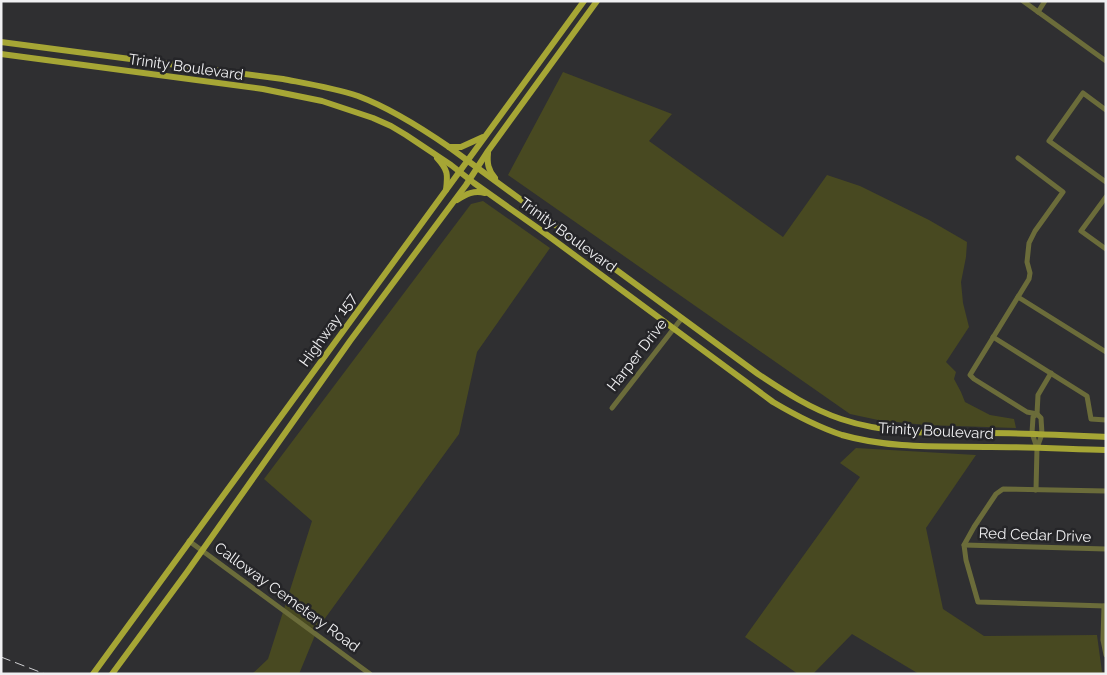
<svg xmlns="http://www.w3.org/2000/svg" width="1107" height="675" font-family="Raleway,sans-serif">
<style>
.green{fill:#484921}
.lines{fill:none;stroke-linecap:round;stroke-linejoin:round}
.minor{stroke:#6b6c3a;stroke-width:5}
.major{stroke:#a6a635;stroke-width:6}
.rail{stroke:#cfcfd1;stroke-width:1;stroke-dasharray:10 5;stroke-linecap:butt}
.labels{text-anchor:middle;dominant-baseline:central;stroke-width:5;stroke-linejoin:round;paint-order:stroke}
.street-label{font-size:15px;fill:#f0f0f2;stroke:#252528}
</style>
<rect width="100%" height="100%" fill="#2f2f31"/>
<g class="green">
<path d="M563,72L672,114L649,141L783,237L827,175L860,186L929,220L967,242L966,257L961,282L963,303L969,327L946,362L956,372L954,379L961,392L965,402L990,415L1014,419L1016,428L925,425L878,420L850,414L508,175Z"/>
<path d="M483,201L550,248L477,352L459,434L318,628L299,674H252L268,659L312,521L264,479L471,204Z"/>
<path d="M856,448L976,455L926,528L943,609L984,636L1097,635L1102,672H1106V674H919L852,634L813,674H798L745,637L860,477L840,463Z"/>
</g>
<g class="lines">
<g class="minor">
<path d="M1023,1L1106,61"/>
<path d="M1038,12L1045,1"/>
<path d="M1106,110L1083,93L1049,141L1106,182"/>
<path d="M1018,158L1063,192L1035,231L1029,243L1027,262L1030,273L1029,279L970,375L974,379L1027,412L1037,414"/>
<path d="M1106,197L1081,231L1106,249"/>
<path d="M1018,297L1106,352"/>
<path d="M993,337L1087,396L1091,419L1106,420"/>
<path d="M612,408L682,318"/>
<path d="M1037,448L1032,433L1033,417L1037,414L1038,395L1051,373"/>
<path d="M1036,490L1037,448L1042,434L1041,418L1037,414"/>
<path d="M1106,491L1003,489L996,494L974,527L964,545L966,560L978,602L1106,606"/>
<path d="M189,541L370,674"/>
<path d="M964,545L1106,549"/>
<path d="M1104,606L1103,640L1106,655"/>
</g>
<g class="major">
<path d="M1,42L283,79C309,84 334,88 358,96C390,108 420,127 449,147L758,374C785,392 811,409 841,419C888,435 939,433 988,433C1027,433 1066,435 1106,437"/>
<path d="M1,54L263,89L322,101L373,118L391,126L406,135L451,165L474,183L539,229L773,402C795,415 818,427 842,435C891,449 941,446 991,447C1029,447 1067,449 1106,450"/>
<path d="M449,147H461L483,137"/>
<path d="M488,153C487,163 488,170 495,178"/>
<path d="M437,158C448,170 448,174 446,190"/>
<path d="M457,200C466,194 474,190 485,193"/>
<path d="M93,674L584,1"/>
<path d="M112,674L187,572L350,341L466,185L488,151L597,1"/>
</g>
<path class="rail" d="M1,657L45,674"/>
</g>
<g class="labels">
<g class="street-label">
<text transform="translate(186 67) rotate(8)">Trinity Boulevard</text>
<text transform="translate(568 235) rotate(36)">Trinity Boulevard</text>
<text transform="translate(328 330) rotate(-54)">Highway 157</text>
<text transform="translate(637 355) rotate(-52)">Harper Drive</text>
<text transform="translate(936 431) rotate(3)">Trinity Boulevard</text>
<text transform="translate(1035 535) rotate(2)">Red Cedar Drive</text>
<text transform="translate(287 597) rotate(36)">Calloway Cemetery Road</text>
</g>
</g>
<rect width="1107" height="675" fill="none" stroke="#f0f0f2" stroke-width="5"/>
</svg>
